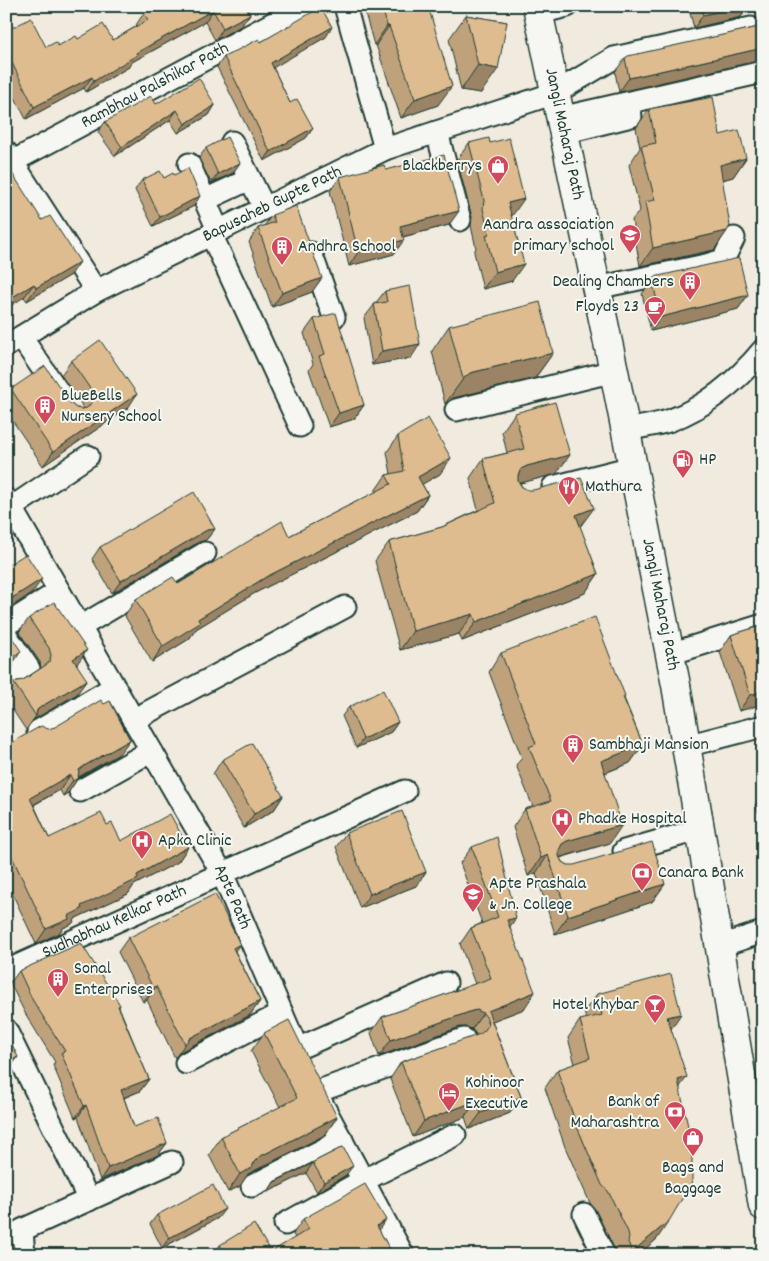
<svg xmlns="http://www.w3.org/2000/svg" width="769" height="1261" font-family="Dekko,sans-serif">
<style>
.green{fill:#c5e49d;stroke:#729068}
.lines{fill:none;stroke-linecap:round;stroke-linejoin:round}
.minor-casing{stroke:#1f3d34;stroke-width:25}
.major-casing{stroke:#1f3d34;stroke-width:31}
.minor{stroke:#f6f6f2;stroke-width:21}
.major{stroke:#f6f6f2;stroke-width:28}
.wall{fill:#bfa27c;stroke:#1f3d34}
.shaded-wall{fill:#9b8465;stroke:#1f3d34}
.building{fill:#debc90;stroke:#1f3d34}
.labels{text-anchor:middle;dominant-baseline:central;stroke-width:4;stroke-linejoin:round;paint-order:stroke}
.street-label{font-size:18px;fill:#1f3d34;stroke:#f6f6f2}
.poi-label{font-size:18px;fill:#1f3d34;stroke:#f6f6f2;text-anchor:start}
</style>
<rect width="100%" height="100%" fill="#f1eade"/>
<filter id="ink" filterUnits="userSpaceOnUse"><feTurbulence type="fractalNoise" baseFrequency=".02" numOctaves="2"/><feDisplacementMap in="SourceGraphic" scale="10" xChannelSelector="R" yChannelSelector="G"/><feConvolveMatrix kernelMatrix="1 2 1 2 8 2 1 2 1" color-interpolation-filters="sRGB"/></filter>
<g filter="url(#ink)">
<path class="green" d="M755,6H763V33Z"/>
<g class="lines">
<g class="minor-casing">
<g id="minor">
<path d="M345,6L385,149"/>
<path d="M539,13L567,6"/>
<path d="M560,118L763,72"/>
<path d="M437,132L460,220"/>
<path d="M563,133L631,116"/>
<path d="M232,142L264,207"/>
<path d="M6,152L96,291"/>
<path d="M189,164L218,230"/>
<path id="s1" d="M6,165L305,6"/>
<path d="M205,200L250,179"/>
<path d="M211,234L300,426"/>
<path d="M311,253L334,317"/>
<path d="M596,288L706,265L723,260L734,238"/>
<path d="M21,337L59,393"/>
<path id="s2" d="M6,346L96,291L385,149L555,93L614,58L751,28"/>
<path d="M456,410L614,371"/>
<path d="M626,430C640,427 657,425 671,420C708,406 738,380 763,350"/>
<path d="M553,487L633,467"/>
<path id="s3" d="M6,499L222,873L297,1048"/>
<path d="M11,508L88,456"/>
<path d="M6,625L59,591"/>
<path d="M80,627L205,553"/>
<path d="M6,635L29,669L6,684"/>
<path d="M670,654L763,625"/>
<path d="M133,720L345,607"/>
<path d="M38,731L114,687"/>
<path d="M686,746L763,726"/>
<path d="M80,791L151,751"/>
<path d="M624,851L701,829"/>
<path d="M720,946L763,932"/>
<path id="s4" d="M6,971L405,791"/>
<path d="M6,1030L89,1200"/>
<path d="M297,1049L446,983"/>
<path d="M186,1063L282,1013"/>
<path d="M316,1092L464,1039"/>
<path d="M319,1098L403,1255"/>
<path d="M252,1186L342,1140"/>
<path d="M584,1214L604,1255"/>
<path d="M285,1224L362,1181L455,1135"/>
<path d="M24,1255L22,1230L172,1162"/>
</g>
</g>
<g class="major-casing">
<g id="major">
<path id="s5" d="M537,6L614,371L676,685L763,1206"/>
</g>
</g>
<use href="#minor" class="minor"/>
<use href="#major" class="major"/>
</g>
<g class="wall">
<path d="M156,6H251L248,11L250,14L241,26L215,40L205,22L132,62L129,67L86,92L84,88L26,119L6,80V31L46,47L58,46L78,39L113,40L137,26L136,25L144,13Z"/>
<path d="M363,6H428L438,105L401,118L376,45H374Z"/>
<path d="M688,6H749L741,17L694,28Z"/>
<path d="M466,15L507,22L481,93L461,90L449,39Z"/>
<path d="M763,26V57L761,60L619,92L615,72L625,58Z"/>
<path d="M326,37L273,67L290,103L313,128L306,138L264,161L217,67L224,57L261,42Z"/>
<path d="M156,104L215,105L209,115L178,133L170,120L115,156L98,132L105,122Z"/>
<path d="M649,109L746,158L733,177L722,180L727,231L714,250L640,266L632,220L640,210L629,165L640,148L636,128Z"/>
<path d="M469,143L512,216H511L512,281L483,289L474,252L476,248L471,226L472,217L457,160Z"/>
<path d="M206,148L233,173L211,183L199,158Z"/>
<path d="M386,170L449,225L403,237L394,254L349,266L330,191L340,177Z"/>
<path d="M174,175L194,206L153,226L135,190L142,180L164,178Z"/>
<path d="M6,177L71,275L27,301L24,297Z"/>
<path d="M272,215L312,292L272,307L249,242L258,228L264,226Z"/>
<path d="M654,277L748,295L738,309L651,331L642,294Z"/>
<path d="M385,291L411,358L372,365L364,318Z"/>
<path d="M314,319L364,405L354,419L329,427L309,370L313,364L304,333Z"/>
<path d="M449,326L553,353L535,378L453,398L445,404L432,351Z"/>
<path d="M71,361L128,408L43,466L6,411V396L11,389L71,404L76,408L83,409L81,404L61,375Z"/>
<path d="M515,413L556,474L520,483L522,487L580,527L598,574L585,593L462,641L459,634L400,650L375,561L389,542L442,527L478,510L470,478L483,459L507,453L502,432Z"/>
<path d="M398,436L440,474L422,484L428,495L417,511L255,593L196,629L189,639L152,662L126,618L125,615L136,599L178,584L289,536L376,492L375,491L386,475L391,474L387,452Z"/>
<path d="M215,529L206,540L199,542L112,593L92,559L100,547Z"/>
<path d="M29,618L77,664V694L33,720L26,730L6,700V691L13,682L23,680L41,668L40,662L19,632Z"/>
<path d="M763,625V704L739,711L720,652L731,635Z"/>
<path d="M501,653L625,696L624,698L643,745L630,763L605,773L610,843L560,858L562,862L567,865L665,884L652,902L555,934L536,873L528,876L513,827L525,809L533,807L516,765L522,758L489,672Z"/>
<path d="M349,707L398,722L391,732L356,748L342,716Z"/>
<path d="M6,735L11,743L119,754L78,778L68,793L63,796L60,790L34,805L49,838L107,825L121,841L188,847L178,862L134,885L128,894L76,918L72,924L63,928L59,933L36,944L6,880Z"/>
<path d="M222,760L283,796L274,810L244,828L213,774Z"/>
<path d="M763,794V833L760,816L755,805Z"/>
<path d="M346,833L416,886L360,908L336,847Z"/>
<path d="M472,847L510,927L524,1009L492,1021L521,1097L510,1113L469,1129L465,1117L413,1137L390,1079L401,1062L476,1036V1034L472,1029L466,1027H460L379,1056L371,1033L382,1017L475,984L460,944L471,928L482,923L460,863Z"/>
<path d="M128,938L235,951L260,1001L250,1015L180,1052L175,1058L147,1000L143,1002L118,952Z"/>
<path d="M19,971L120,1005L119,1007L149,1079L140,1091L124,1098L134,1127L167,1143L158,1155L100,1180L78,1117L75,1118L53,1065L55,1062L25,1013L10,983Z"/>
<path d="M597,994L671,1029L680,1087L657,1239L638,1255H616L615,1250L595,1209L590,1203L565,1147L545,1088L557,1070L575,1064L568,1038L580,1020L586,1019L584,1012Z"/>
<path d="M264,1033L337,1117L325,1135L248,1174L240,1186L228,1192L209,1155L221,1137L280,1107L251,1051Z"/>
<path d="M343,1147L346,1175L317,1192L306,1173L268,1192L274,1182Z"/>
<path d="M157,1215L218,1218L162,1248L150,1224Z"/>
<path d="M303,1219L379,1230L393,1255H213L220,1245L271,1252L295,1238L293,1234Z"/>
</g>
<g class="shaded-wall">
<path d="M248,6H251L245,15L246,7Z"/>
<path d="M742,6H749L741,17L694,28L703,15Z"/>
<path d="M213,10L205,22L132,62L129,67L86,92L94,81L136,53Z"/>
<path d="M250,14L241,26L215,40L223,28Z"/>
<path d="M387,26H389L376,45H374Z"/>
<path d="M332,27L326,37L264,73L271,63Z"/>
<path d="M763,48V57L761,60L619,92L629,78Z"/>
<path d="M478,65L498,69L481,93L461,90Z"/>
<path d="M92,77L84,88L26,119L34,107Z"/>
<path d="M452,86L438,105L401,118L415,99Z"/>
<path d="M215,105L209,115L178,133L185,124Z"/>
<path d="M177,110L170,120L115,156L122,147Z"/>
<path d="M313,128L306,138L264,161L270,152Z"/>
<path d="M746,158L733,177L707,184L720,165Z"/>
<path d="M240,163L233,173L211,183L218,174Z"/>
<path d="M200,196L194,206L153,226L160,217Z"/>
<path d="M524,199L512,216L496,220L508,203Z"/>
<path d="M459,211L449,225L390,240L400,226Z"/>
<path d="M727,231L714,250L640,266L653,248Z"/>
<path d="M404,240L394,254L349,266L358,252Z"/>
<path d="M80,262L71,275L27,301L36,288Z"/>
<path d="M524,264L512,281L483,289L495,272Z"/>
<path d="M322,278L312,292L272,307L282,293Z"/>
<path d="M34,284L24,297L6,309V301Z"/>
<path d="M748,295L738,309L651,331L661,317Z"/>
<path d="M420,344L411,358L372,365L382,351Z"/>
<path d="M553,353L535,378L453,398L445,404L463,379L470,373Z"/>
<path d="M137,394L128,408L43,466L53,452Z"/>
<path d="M364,405L354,419L329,427L339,413Z"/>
<path d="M570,455L556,474L513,485L521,469L527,466Z"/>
<path d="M451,458L440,474L407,493L418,477Z"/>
<path d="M428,495L417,511L255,593L196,629L189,639L152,662L163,646L198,619L266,577Z"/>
<path d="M594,508L580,527L576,515Z"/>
<path d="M215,529L206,540L199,542L112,593L121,581L207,530Z"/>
<path d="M598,574L585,593L462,641L476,622Z"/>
<path d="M42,579L32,593L6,610V604L9,600Z"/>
<path d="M473,614L459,634L400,650L413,631Z"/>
<path d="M87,650L77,664L63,673L73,659Z"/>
<path d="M21,651L12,665L6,669V663L9,660Z"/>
<path d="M87,680L77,694L33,720L36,716L37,710L42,706Z"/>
<path d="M763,691V704L739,711L750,695Z"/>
<path d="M398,722L391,732L356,748L363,739Z"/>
<path d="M130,740L119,754L73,780L78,778L68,793L63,796L79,770L84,766Z"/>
<path d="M643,745L630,763L589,779L601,761Z"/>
<path d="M70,775L60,790L20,812L30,798Z"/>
<path d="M283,796L274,810L244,828L254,814Z"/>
<path d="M622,825L610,843L554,859L549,862L562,844L567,841Z"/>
<path d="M188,847L178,862L134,885L128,894L76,918L72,924L63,928L59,933L36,944L46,929L68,916L81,906Z"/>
<path d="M548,855L536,873L528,876L541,858Z"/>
<path d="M426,872L416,886L360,908L370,894Z"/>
<path d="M665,884L652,902L555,934L568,916Z"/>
<path d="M516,918L505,934L507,920Z"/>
<path d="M240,944L230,958L233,948Z"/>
<path d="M156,986L147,1000L143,1002L153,988Z"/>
<path d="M535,992L524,1009L487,1023L488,1011Z"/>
<path d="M260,1001L250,1015L180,1052L175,1058L185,1044L190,1038Z"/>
<path d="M477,1010L483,1013L472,1029L466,1027H460L379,1056L391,1040L472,1011Z"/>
<path d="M681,1014L669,1032L667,1017Z"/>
<path d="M18,1057L8,1071L6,1072V1063Z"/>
<path d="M687,1077L674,1095L678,1080Z"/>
<path d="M149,1079L140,1091L113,1102L121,1090Z"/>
<path d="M521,1097L510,1113L469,1129L481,1113Z"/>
<path d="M476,1101L465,1117L413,1137L424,1121Z"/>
<path d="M86,1105L78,1117L75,1118L84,1106Z"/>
<path d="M337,1117L325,1135L248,1174L240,1186L228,1192L240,1174L259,1157Z"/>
<path d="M167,1143L158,1155L100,1180L108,1168Z"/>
<path d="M313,1163L306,1173L268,1192L274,1182Z"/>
<path d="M353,1166L346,1175L317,1192L324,1182Z"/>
<path d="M225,1209L218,1218L162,1248L169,1238Z"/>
<path d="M386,1220L375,1235L377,1226Z"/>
<path d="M669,1221L657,1239L638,1255H630L632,1252Z"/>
</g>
<g class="building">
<path d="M156,6H248L246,7L250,14L223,28L213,10L136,53L137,55L94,81L92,77L34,107L11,61L6,63V31L31,18L46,47L56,42L58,46L76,36L78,39L103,24L113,40L148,20L144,13Z"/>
<path d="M382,6H428L452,86L415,99L389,26H387Z"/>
<path d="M701,6H742L703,15Z"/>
<path d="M321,7L332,27L271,63L290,103L297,99L313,128L270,152L224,57L259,39L261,42Z"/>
<path d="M466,15L507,22L498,69L478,65Z"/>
<path d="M763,26V48L629,78L625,58L628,56Z"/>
<path d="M199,78L215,105L185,124L177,110L122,147L105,122L151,96L156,104Z"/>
<path d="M713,97L720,135L739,130L746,158L720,165L730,226L727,231L653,248L645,202L655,200L641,146L656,143L649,109Z"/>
<path d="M227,137L240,163L218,174L206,148Z"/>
<path d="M489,138L490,143L509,138L524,199L508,203L524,264L495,272L486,235L489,234L483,209L484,200L469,143Z"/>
<path d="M444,155L459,211L400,226L404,240L358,252L340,177L384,165L386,170Z"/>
<path d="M188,168L200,196L160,217L142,180L160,171L164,178L173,173L174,175Z"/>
<path d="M12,173L42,220L50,216L80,262L36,288L34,284L6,301V177Z"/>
<path d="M296,206L322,278L282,293L258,228L275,222L272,215Z"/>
<path d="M739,258L748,295L661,317L652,280L654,279V277Z"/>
<path d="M410,286L420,344L382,351L374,304L387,302L385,291Z"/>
<path d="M540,302L553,353L470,373L463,379L449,326Z"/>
<path d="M336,313L364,405L339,413L319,356L325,354L314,319Z"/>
<path d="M100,340L137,394L53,452L11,389L45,366L71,404L76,408L82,409L87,408L92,402L93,396L91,390L71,361Z"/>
<path d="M555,402L570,455L527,466L521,469L518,475V481L522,487L528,490H533L581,478L594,508L576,515L598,574L476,622L473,614L413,631L389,542L442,527L495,503L483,459L524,449L515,413Z"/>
<path d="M428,418L451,458L418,477L428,495L266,577L198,619L200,623L163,646L137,602L136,599L173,577L178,584L282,521L289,536L391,484L386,475L404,471L398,436Z"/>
<path d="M194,492L215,529L207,530L121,581L100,547Z"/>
<path d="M26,554L42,579L9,600L6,604V566Z"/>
<path d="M54,602L87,650L73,659L87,680L42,706L37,710L36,716L13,682L23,680L46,665L50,661L51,655L49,648L29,618Z"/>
<path d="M595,617L625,696L623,697L643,745L601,761L622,825L567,841L562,844L559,850V856L562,862L567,865H574L652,842L665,884L568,916L548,855L541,858L525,809L551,801L529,747L536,744L501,653Z"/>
<path d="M763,625V691L750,695L731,635Z"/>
<path d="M6,629L21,651L9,660L6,663Z"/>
<path d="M383,690L398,722L363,739L349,707Z"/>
<path d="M101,700L104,704L110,701L130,740L84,766L79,770L78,778L73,781L70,775L30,798L49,838L101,813L107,825L112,823L121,841L170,814L188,847L137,875L138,879L81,906L82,909L68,916L69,919L46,929L6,844V735L11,743L41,726L48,729L55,727Z"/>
<path d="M252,743L283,796L254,814L222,760Z"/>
<path d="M402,811L426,872L370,894L346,833Z"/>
<path d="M497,837L516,918L507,920L535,992L488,1011L521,1097L481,1113L476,1101L424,1121L401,1062L480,1034L485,1030L488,1025L487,1018L483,1013L477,1010L472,1011L391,1040L382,1017L491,978L471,928L498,917L472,847Z"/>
<path d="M215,894L240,944L233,948L260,1001L190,1038L185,1044L156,986L153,988L128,938Z"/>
<path d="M81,943L120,1005L118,1006L149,1079L121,1090L134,1127L158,1118L167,1143L108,1168L86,1105L84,1106L61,1053L65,1051L33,1001L19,971Z"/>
<path d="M671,974L681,1014L667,1017L687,1077L678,1080L692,1145V1182L669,1221L632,1252L628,1242L629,1237L628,1232L608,1191L602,1185L578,1129L557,1070L590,1058L580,1020L602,1015L597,994Z"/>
<path d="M289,1020L337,1117L259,1157L254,1162L252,1168L240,1174L221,1137L297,1098L264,1033Z"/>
<path d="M6,1032L18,1057L6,1063Z"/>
<path d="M343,1147L353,1166L324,1182L313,1163L274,1182Z"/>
<path d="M365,1184L386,1220L377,1226L393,1255H222L225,1253L220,1245L254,1224L271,1252L309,1229L303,1219Z"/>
<path d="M213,1185L225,1209L169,1238L157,1215Z"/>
<path d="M6,1230H9L16,1255H6Z"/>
<path d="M587,1250L590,1255H581Z"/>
</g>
</g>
<defs>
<g id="shop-pin" transform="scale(1.125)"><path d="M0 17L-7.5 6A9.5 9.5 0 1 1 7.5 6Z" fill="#d1495b" stroke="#f6f6f2"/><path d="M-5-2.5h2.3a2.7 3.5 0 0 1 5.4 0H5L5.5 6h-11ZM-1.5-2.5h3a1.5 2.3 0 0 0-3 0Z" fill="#fff"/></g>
<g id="school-pin" transform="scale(1.125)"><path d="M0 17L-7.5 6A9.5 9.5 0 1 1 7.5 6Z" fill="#d1495b" stroke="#f6f6f2"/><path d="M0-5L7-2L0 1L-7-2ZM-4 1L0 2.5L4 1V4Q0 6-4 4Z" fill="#fff"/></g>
<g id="building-pin" transform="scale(1.125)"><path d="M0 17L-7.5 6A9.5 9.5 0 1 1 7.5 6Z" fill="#d1495b" stroke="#f6f6f2"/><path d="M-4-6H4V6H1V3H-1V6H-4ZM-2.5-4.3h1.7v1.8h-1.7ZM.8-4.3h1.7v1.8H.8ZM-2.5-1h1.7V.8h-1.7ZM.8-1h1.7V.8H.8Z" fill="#fff"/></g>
<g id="cafe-pin" transform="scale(1.125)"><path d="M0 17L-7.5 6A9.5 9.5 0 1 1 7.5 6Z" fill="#d1495b" stroke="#f6f6f2"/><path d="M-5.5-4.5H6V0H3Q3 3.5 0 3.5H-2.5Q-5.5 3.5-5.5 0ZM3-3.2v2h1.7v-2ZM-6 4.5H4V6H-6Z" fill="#fff"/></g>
<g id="fuel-pin" transform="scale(1.125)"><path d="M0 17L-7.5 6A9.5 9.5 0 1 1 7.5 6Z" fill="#d1495b" stroke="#f6f6f2"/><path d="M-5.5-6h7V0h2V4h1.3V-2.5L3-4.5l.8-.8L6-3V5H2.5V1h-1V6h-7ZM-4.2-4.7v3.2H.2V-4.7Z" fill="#fff"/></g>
<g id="restaurant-pin" transform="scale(1.125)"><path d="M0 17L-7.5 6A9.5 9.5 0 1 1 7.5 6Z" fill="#d1495b" stroke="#f6f6f2"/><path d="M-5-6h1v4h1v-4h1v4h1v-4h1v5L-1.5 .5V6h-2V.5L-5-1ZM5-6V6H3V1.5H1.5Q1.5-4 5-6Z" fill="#fff"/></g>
<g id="hospital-pin" transform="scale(1.125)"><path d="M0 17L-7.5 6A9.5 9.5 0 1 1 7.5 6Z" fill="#d1495b" stroke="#f6f6f2"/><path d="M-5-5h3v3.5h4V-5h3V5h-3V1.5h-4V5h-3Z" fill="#fff"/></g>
<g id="bank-pin" transform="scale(1.125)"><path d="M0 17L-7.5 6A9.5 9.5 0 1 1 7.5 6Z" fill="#d1495b" stroke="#f6f6f2"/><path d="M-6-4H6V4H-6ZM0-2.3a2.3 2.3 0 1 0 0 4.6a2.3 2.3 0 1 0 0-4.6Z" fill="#fff"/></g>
<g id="bar-pin" transform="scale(1.125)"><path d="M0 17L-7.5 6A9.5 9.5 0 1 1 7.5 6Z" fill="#d1495b" stroke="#f6f6f2"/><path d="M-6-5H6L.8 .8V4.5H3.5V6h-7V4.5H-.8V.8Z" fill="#fff"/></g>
<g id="hotel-pin" transform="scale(1.125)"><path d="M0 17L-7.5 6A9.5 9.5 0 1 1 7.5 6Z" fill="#d1495b" stroke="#f6f6f2"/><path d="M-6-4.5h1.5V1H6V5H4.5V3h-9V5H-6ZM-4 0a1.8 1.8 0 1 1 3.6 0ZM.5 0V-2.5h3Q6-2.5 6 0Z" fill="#fff"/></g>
</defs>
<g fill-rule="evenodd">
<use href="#shop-pin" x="498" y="166"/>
<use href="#school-pin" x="630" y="235"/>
<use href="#building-pin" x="282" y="247"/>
<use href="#building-pin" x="690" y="282"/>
<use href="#cafe-pin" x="655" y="307"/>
<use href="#building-pin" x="45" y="406"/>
<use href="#fuel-pin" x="683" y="460"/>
<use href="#restaurant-pin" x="569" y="487"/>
<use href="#building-pin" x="573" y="745"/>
<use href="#hospital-pin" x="562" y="819"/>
<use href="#hospital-pin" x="142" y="841"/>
<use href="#bank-pin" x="642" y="873"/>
<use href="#school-pin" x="473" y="894"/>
<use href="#building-pin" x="58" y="979"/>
<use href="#bar-pin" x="655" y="1005"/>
<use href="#hotel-pin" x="449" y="1093"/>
<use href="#bank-pin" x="675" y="1112"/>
<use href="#shop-pin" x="693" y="1138"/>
</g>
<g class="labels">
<g class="street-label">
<text stroke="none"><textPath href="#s1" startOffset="169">Rambhau Palshikar Path</textPath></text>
<text stroke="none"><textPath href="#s5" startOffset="131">Jangli Maharaj Path</textPath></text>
<text stroke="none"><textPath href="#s2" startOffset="302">Bapusaheb Gupte Path</textPath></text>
<text stroke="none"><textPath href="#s5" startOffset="611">Jangli Maharaj Path</textPath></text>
<text stroke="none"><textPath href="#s3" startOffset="458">Apte Path</textPath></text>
<text stroke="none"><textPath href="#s4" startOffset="119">Sudhabhau Kelkar Path</textPath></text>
</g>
<g class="poi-label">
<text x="482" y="166" text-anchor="end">Blackberrys</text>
<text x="614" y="225" text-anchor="end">Aandra association<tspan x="614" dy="21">primary school</tspan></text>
<text x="298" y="247">Andhra School</text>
<text x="674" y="282" text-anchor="end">Dealing Chambers</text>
<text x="639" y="307" text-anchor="end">Floyds 23</text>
<text x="61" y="396">BlueBells<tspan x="61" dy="21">Nursery School</tspan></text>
<text x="699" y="460">HP</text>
<text x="585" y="487">Mathura</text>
<text x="589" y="745">Sambhaji Mansion</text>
<text x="578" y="819">Phadke Hospital</text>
<text x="158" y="841">Apka Clinic</text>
<text x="658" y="873">Canara Bank</text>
<text x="489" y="884">Apte Prashala<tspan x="489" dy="21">&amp; Jn. College</tspan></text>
<text x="74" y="969">Sonal<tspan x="74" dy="21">Enterprises</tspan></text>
<text x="639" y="1005" text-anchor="end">Hotel Khybar</text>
<text x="465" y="1083">Kohinoor<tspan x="465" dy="21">Executive</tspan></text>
<text x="659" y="1102" text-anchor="end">Bank of<tspan x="659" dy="21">Maharashtra</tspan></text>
<text x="693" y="1168" text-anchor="middle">Bags and<tspan x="693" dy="21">Baggage</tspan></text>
</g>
</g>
<rect width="769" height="1261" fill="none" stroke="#f6f6f2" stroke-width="25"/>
<rect x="12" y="12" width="744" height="1236" fill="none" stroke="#1f3d34" stroke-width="2" filter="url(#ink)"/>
</svg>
